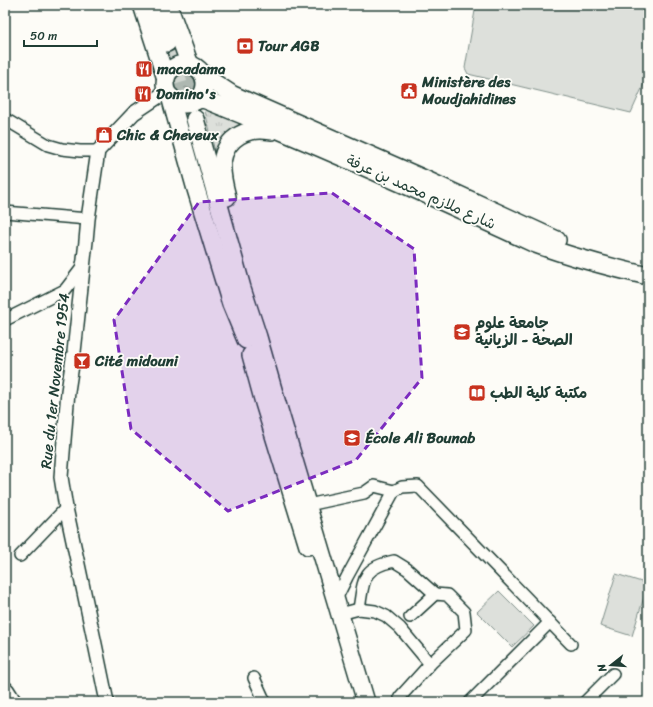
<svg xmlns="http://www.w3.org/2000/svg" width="653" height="707" font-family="Sriracha,'Playpen Sans Arabic',sans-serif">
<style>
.grass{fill:url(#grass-tufts);stroke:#7e8e88}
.park{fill:#dde0db;stroke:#7e8e88}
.water{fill:url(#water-ripples);stroke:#75877f}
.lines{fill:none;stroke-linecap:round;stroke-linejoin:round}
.primary-tunnel{stroke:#d1d6d0;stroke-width:17;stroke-dasharray:17 8;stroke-linecap:butt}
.minor-casing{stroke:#1f3d34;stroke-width:14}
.tertiary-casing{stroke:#1f3d34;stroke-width:16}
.primary-casing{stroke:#1f3d34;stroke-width:20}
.trunk-casing{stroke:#1f3d34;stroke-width:21}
.minor{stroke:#fdfcf7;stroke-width:11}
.tertiary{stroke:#fdfcf7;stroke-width:13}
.primary{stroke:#fdfcf7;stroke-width:17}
.trunk{stroke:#fdfcf7;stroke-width:18}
.marked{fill:#7b2cbf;fill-opacity:0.2;stroke:#7b2cbf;stroke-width:3;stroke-dasharray:8 5;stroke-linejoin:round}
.labels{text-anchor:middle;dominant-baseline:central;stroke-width:3.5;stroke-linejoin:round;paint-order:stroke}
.poi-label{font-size:15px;font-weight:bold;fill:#1f3d34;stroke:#fdfcf7;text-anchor:start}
.street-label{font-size:15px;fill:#1f3d34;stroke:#fdfcf7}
</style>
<defs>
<pattern id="grass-tufts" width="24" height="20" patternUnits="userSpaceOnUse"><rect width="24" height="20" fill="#dde0db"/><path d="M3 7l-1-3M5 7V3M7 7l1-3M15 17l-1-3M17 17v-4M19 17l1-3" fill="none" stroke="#bdc1bd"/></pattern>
<pattern id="water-ripples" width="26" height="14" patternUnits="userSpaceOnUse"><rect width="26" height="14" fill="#aeb8b1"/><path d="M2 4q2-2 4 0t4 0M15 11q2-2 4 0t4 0" fill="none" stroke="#8d9791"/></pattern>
</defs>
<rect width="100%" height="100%" fill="#fdfcf7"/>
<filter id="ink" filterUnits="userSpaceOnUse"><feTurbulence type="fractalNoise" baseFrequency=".025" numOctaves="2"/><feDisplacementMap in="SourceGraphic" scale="8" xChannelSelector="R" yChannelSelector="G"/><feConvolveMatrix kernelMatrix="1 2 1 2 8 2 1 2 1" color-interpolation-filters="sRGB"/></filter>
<g filter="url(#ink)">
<path class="grass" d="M208,109L210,111H215L247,124L239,126L231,131L217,160L205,111Z"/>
<g class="park">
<path d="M476,5H634L648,15V75L631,113L468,74L465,68Z"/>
<path d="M616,574L648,584L632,636L600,626Z"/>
<path d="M499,591L534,626L512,647L477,612Z"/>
</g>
<circle class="water" cx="185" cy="84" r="14"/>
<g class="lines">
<path class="primary-tunnel" d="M167,43L190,121"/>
<g class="minor-casing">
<g id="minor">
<path d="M5,119L48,145L62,149L80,151H98"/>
<path d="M5,212L88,219"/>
<path d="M5,320L65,290L81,269L82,264"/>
<path d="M308,505L364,493L374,486L394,491"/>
<path d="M20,556L66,508"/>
<path d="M336,599L347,577L394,491L402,487L418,486L571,644"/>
<path d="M359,609C364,580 361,568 394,561L407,569L435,594"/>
<path d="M340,614L359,609L375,611L386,616L400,628L430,664"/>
<path d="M254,678L265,702"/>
<path d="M400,697L430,664L466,630L464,612L447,595L435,594L410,617"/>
<path d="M470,702L550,622"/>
<path d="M585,702L613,674"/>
</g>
</g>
<g class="tertiary-casing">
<path id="tertiary" d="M107,702L95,644L66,508L61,477L68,391L74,352L86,241L88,219L98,151L134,113L167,91"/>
</g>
<g class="primary-casing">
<g id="primary">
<path d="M142,5L166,79"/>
<path d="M154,5L167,43"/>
<path d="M168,5L190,65"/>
<circle cx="185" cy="84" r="20"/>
<path d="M204,76L233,95L422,178L557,240"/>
<path d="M170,96L195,186L231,304L246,340"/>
<path d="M198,100L203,99L211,102C320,146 427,194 533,243C571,257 609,267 648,276"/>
<path d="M195,119L242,288L258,337L276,400L366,702"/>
<path d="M227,197C224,186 221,174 222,162C226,136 248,127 271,131"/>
<path d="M251,355L264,403L308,546"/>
</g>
</g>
<g class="trunk-casing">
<path id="trunk" d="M5,691L12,702"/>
</g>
<use href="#minor" class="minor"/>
<use href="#tertiary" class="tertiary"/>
<use href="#primary" class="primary"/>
<use href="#trunk" class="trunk"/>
</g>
</g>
<path class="marked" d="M332,193L414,249L422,378L356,460L228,511L131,429L114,320L199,202Z"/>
<defs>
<g id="bank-square" transform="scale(0.9)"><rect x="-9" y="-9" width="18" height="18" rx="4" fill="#c8321e" stroke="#fdfcf7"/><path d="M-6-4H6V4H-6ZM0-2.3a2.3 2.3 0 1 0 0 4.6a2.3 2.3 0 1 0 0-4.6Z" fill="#fff"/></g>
<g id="restaurant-square" transform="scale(0.9)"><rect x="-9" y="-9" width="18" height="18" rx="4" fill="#c8321e" stroke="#fdfcf7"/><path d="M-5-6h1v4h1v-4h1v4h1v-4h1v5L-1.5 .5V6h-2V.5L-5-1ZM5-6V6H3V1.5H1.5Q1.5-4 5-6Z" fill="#fff"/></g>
<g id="civic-square" transform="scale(0.9)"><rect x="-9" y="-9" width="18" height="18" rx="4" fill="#c8321e" stroke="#fdfcf7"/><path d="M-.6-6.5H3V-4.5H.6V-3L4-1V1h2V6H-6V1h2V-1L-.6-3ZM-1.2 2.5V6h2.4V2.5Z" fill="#fff"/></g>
<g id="shop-square" transform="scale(0.9)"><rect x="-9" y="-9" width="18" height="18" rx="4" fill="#c8321e" stroke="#fdfcf7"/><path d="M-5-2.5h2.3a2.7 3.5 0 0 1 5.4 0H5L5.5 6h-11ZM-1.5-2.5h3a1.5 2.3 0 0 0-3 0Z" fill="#fff"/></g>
<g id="university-square" transform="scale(0.9)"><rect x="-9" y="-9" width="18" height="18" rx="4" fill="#c8321e" stroke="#fdfcf7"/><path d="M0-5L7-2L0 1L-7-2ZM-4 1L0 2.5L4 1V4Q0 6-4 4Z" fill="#fff"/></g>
<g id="bar-square" transform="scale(0.9)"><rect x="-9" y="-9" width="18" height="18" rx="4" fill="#c8321e" stroke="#fdfcf7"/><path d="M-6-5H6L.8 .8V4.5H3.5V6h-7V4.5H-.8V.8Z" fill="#fff"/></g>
<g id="library-square" transform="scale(0.9)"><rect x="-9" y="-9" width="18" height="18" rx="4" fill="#c8321e" stroke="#fdfcf7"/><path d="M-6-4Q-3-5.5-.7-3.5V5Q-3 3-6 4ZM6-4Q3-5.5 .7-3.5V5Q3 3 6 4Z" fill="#fff"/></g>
<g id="school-square" transform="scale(0.9)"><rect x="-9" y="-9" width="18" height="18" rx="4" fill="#c8321e" stroke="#fdfcf7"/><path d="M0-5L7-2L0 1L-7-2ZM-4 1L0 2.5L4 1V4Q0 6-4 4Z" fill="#fff"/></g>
</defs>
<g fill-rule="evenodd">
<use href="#bank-square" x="245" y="46"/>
<use href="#restaurant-square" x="144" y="69"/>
<use href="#civic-square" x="409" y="91"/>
<use href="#restaurant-square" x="143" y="94"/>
<use href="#shop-square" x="104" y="135"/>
<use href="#university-square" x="462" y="332"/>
<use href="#bar-square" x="82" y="361"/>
<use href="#library-square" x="477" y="393"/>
<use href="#school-square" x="352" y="438"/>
</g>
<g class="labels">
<g class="poi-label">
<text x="258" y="46">Tour AGB</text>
<text x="157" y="69">macadama</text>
<text x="422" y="82">Ministère des<tspan x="422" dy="17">Moudjahidines</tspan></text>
<text x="156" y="94">Domino's</text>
<text x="117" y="135">Chic &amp; Cheveux</text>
<text x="475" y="323">جامعة علوم<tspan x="475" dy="17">الصحة - الزيانية</tspan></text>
<text x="95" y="361">Cité midouni</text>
<text x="490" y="393">مكتبة كلية الطب</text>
<text x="365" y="438">École Ali Bounab</text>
</g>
<g class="street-label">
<text transform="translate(421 192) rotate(24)">شارع ملازم محمد بن عرفة</text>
<text transform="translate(55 381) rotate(-84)">Rue du 1er Novembre 1954</text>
</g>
</g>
<rect width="653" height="707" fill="none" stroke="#fdfcf7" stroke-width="20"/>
<rect x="10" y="10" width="633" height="687" fill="none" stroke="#1f3d34" stroke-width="1.5" filter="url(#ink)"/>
<g transform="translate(611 665) rotate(253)" stroke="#fdfcf7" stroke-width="3" paint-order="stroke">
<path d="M0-3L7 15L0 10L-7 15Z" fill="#1f3d34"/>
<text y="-6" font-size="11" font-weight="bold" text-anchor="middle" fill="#1f3d34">N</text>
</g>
<path d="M24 40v6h73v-6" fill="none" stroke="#1f3d34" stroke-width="2"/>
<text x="30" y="40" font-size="12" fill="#1f3d34" stroke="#fdfcf7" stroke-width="3" paint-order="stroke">50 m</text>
</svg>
